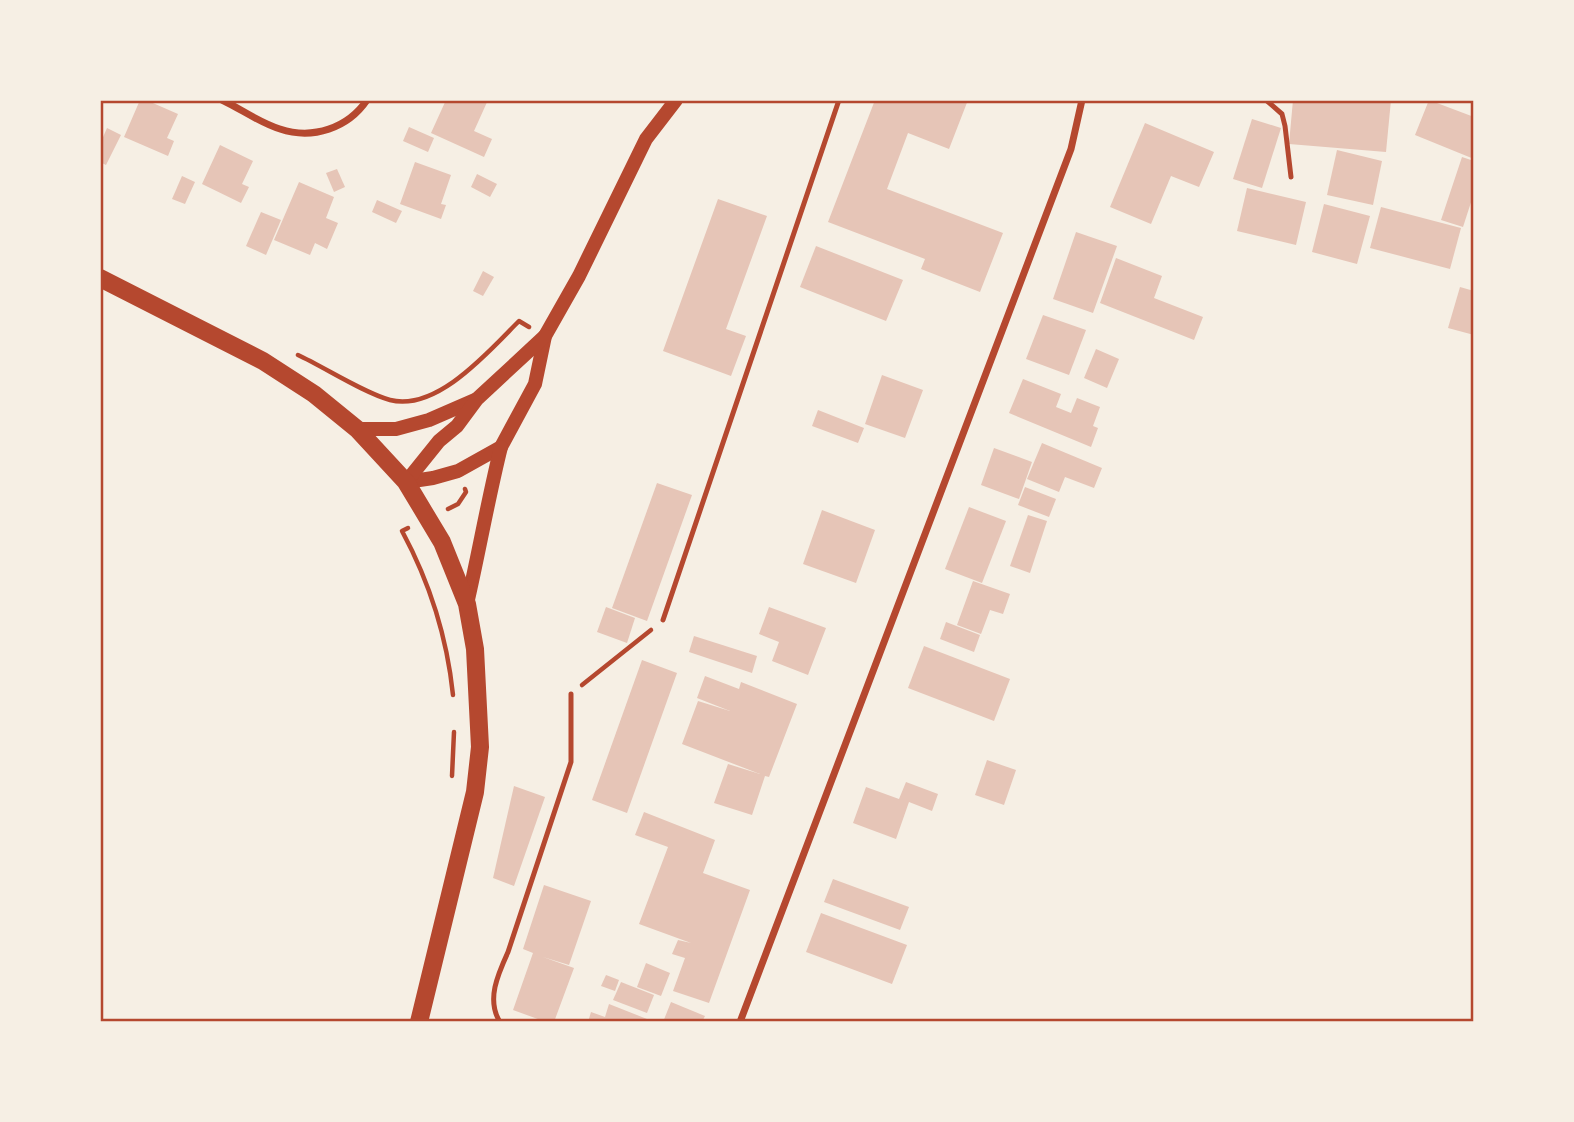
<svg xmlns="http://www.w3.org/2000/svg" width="1574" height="1122" font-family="Jost,sans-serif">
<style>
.building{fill:#e6c5b7}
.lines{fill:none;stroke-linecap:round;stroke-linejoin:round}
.path{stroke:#b5482f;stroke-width:4.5}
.service{stroke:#b5482f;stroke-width:5}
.minor{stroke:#b5482f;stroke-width:7}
.secondary{stroke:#b5482f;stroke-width:14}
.primary{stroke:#b5482f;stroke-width:18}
.neatline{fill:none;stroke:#b5482f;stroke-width:2.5}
</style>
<rect width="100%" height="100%" fill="#f6efe4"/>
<g class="building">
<path d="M140,100H146L178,114L167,138L174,141L168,156L124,137Z"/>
<path d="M446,100H488L474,131L492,139L484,157L431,133Z"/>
<path d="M875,100H968L949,149L908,133L887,189L1003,233L980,292L921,269L925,259L828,222Z"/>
<path d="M1293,100H1391L1386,152L1289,144Z"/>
<path d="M1429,100L1474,117V159L1415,135Z"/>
<path d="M1252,119L1281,128L1262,188L1233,179Z"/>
<path d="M1145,123L1214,152L1199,187L1171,176L1151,224L1110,207Z"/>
<path d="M409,127L434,138L428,152L403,141Z"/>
<path d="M107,128L121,135L106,165L100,162V144Z"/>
<path d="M220,145L253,161L242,184L249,187L241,203L202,184Z"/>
<path d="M1337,150L1382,161L1373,205L1327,195Z"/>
<path d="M1462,157L1474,161V193L1463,227L1441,220Z"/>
<path d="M415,162L451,175L441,204L446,205L441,219L400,204Z"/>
<path d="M337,169L345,187L334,192L326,173Z"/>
<path d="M477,174L497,184L490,197L471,187Z"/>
<path d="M182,176L195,182L185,204L172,199Z"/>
<path d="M299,182L334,197L326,218L338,223L327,249L315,243L310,255L274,240Z"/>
<path d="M1247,188L1306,202L1296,245L1237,231Z"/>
<path d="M718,199L767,216L726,329L746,336L731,376L663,351Z"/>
<path d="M377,200L402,211L396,223L372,212Z"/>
<path d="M1324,204L1370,216L1357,264L1312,252Z"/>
<path d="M1381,207L1461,228L1450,269L1370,248Z"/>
<path d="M261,212L281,220L266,255L246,246Z"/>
<path d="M1076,232L1117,246L1093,313L1053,299Z"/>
<path d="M816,246L903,280L886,321L800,287Z"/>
<path d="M1116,258L1162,276L1154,298L1203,317L1194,340L1100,303Z"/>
<path d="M483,271L494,277L483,296L473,291Z"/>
<path d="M1460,287L1474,291V335L1448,328Z"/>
<path d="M1043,315L1086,330L1069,375L1026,359Z"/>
<path d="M1096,349L1119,359L1107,388L1084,378Z"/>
<path d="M882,375L923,390L905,438L865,424Z"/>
<path d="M1023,379L1061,394L1056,407L1071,413L1077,398L1100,407L1093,426L1098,428L1091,447L1009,413Z"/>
<path d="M818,410L864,428L858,443L812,426Z"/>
<path d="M1042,443L1102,468L1094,488L1065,477L1059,492L1027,479Z"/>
<path d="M994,448L1032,462L1019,499L981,485Z"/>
<path d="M657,483L692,495L647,621L612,608Z"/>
<path d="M1025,487L1056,499L1049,517L1018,505Z"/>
<path d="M969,507L1006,521L982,583L945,569Z"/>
<path d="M822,510L875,530L856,583L803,564Z"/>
<path d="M1028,515L1047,521L1030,573L1010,566Z"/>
<path d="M973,581L1010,594L1003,614L990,610L981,634L957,625Z"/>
<path d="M606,607L635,618L627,643L597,632Z"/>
<path d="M769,607L826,628L808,675L772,661L779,642L759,634Z"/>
<path d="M946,622L980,635L974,652L940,639Z"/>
<path d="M694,636L757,656L752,673L689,652Z"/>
<path d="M924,646L1010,679L994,721L908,688Z"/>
<path d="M642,660L677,673L627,813L592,800Z"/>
<path d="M705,676L739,689L741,682L797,704L769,777L765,776L752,815L714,803L728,764L760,774L682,744L698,701L730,711L697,698Z"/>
<path d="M987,760L1016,770L1004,805L975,795Z"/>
<path d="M906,782L938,794L932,811L909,802L896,839L853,823L866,787L899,799Z"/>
<path d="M514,786L545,797L514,886L493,878Z"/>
<path d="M644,812L715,840L703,873L750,890L709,1003L673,991L685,958L672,954L678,940L691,943L639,924L668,847L635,835Z"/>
<path d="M833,879L909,907L900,930L824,902Z"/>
<path d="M544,885L591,901L569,965L543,957L574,968L554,1022H546L513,1010L533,953L523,949Z"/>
<path d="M821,913L907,945L892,984L806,952Z"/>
<path d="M646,963L670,973L661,996L637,987Z"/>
<path d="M606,975L619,980L615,991L601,986Z"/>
<path d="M621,982L654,995L647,1013L613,1000Z"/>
<path d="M671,1002L705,1016L702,1022H663Z"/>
<path d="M609,1004L647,1019L646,1022H588L591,1012L605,1017Z"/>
</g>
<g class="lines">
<g class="path">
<path d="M298,355C324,367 364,393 390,400C437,412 489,351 519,321L529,327"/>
<path d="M448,509L458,504L466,492L465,489"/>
<path d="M408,528L402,531C430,583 447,637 453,695"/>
<path d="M582,685L651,630"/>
<path d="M452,776L454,732"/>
</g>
<g class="service">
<path d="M1266,100L1282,114L1285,126L1291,177"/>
<path d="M663,620L839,100"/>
<path d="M500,1022C486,1000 498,974 508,952L571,762V694"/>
</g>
<g class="minor">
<path d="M222,100C241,109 260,123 280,129C313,140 348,128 367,100"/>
<path d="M740,1022L1071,149L1082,100"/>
</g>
<g class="secondary">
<path d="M357,429H396L429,420L475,400"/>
<path d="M406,482L433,478L458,471L501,447L535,384L545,336L579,276L646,139L676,100"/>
<path d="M406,482L439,441L457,426L477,399L545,336"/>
<path d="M467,604C479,552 488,499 501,447"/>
</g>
<path class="primary" d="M100,278L263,361L314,394L357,429L406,482L442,542L467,604L475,649L480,747L475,792L419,1022"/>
</g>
<rect width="1574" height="1122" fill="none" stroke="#f6efe4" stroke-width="203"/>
<rect x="102" y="102" width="1370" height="918" class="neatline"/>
</svg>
